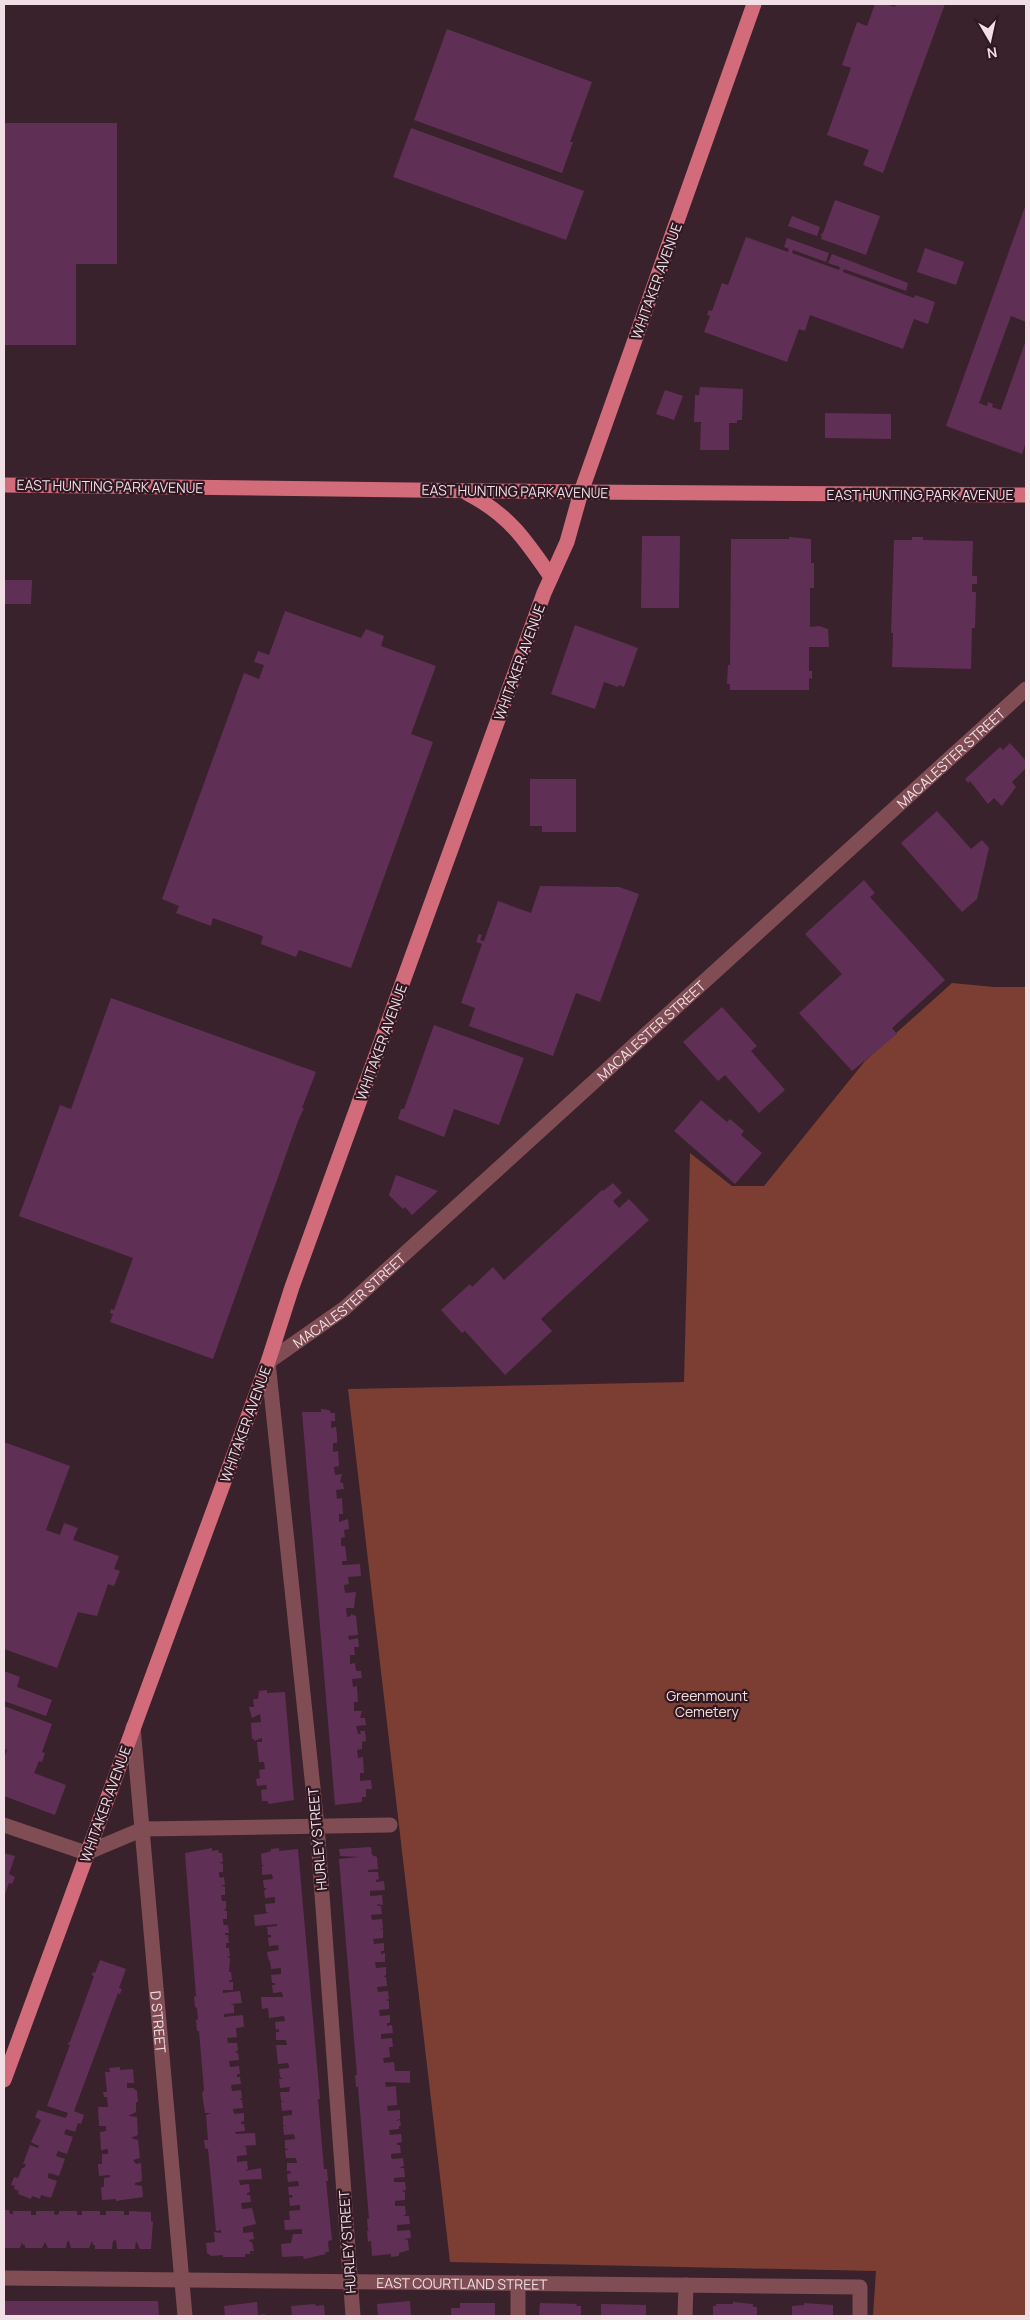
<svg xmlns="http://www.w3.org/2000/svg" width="1030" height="2320" font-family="Manrope,sans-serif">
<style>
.green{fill:#7c3e33}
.building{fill:#602f56}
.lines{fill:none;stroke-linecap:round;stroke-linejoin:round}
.minor{stroke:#7f4d53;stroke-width:15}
.major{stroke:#d26c7a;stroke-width:15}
.labels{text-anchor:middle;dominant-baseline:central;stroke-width:4.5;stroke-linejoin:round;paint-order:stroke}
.street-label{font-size:14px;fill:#f0dfe5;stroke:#2f1822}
.park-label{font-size:14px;fill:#f3ddd9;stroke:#2f1822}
</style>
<rect width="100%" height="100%" fill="#39222b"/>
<path class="green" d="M952,983L994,987H1026V2316H873L876,2271L450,2262L348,1389L684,1382L690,1153L732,1186H764L865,1061Z"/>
<g class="building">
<path d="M875,4H886L895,7L896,4H945L883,173L863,165L869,150L827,135L851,68L842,65L857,22L867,26Z"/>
<path d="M447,29L592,82L570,142H573L562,173L414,120Z"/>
<path d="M4,123H117V264H76V345H4Z"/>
<path d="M411,128L584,191L566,240L393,177Z"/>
<path d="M835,200L880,216L866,255L821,239L822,236L820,235L823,233Z"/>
<path d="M1026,204V322L1011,316L979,403L987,406L988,402L993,404L992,407L1001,410L1026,340V442L1022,454L946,426Z"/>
<path d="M792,216L820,227L817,236L788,226Z"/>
<path d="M746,237L788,252L789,249L784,247L787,238L829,253L826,262L793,250L792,253L839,270L840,267L828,263L832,254L908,283L906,291L844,269L843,272L914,298L915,295L935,302L928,324L914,319L903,349L810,315L805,331L799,329L787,362L704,332L710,316L707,315L709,310L712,311L722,283L728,285Z"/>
<path d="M925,248L964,262L956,285L917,272Z"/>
<path d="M700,387L743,389L742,420H737V423H729V450H700L701,422H694L695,395H699Z"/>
<path d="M665,390L683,396L674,420L656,414Z"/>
<path d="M825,413L891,414V439L825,438Z"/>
<path d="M642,536H680L679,608H641Z"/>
<path d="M789,537L811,539V563H814V588H810V627L819,626L828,629L829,647H809V671H812V679L809,678V690H730V684H727L728,665H730L731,539H789Z"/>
<path d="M912,537H923V540L973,541L972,576H977V584H972V592H976L975,628H972L971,669L892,667L893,633H891L894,540H912Z"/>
<path d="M4,580H32L31,604H4Z"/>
<path d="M285,611L361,638L366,629L384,636L381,646L436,666L411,734L433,742L351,968L299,950L296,957L261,944L263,936L213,918L211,926L176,913L179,906L162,899L244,673L259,679L264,665L254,662L258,651L269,655Z"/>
<path d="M575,625L638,648L624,687L619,685L618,687L604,682L595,709L551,694Z"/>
<path d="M1010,743L1026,761V768L1012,782L1016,787L1002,806L994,798L988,804L970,781L968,783L965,779L1000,747L1003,750Z"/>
<path d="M530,779H576V832H542V826H530Z"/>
<path d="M937,811L971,849L982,840L989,848L977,899L962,912L901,843Z"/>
<path d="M864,880L875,893L870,897L945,980L892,1028L897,1034L852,1071L799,1013L842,974L805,934Z"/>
<path d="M540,886L619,887L639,894L600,1002L576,993L553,1056L469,1026L475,1008L461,1003L482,944L476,942L479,934L482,935L480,940L484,941L498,901L531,913Z"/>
<path d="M111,998L316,1072L302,1108H304L298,1121L213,1359L110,1322L113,1314L110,1313L111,1309L114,1310L133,1258L19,1216L60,1105L71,1109Z"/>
<path d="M722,1007L757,1046L751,1051L785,1090L759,1113L725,1075L718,1081L683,1042Z"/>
<path d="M434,1025L524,1058L499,1125L454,1109L444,1137L398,1119L401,1109H404Z"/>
<path d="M701,1100L727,1122L730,1119L744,1131L741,1135L762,1153L735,1184L674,1131Z"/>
<path d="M396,1175L438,1191L412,1215L405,1207L403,1209L389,1195Z"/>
<path d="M613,1183L622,1193L613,1201L619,1208L629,1199L649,1220L541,1319L552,1331L505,1375L465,1331L462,1333L441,1310L470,1284L472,1287L493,1267L504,1280L602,1190L603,1191Z"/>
<path d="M321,1409L329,1410L331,1413H335V1421H331V1428L336,1427L337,1435V1443H333V1452L338,1451L339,1466L334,1467L335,1475L342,1474L340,1482L343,1483L344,1489L336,1490L337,1499L342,1498L343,1514H339V1522L348,1519L349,1529L344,1530L345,1537L341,1538V1546H345L347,1561H342V1565L360,1564L361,1576L348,1577L349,1584L344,1585L345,1593L356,1592L354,1608H346L347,1617L351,1616V1614L356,1616L358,1635L348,1636L349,1640L358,1638L359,1647H354L355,1655H350V1664L355,1663L356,1671H361L362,1678L352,1679L353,1687L357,1686L358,1702H354V1711H362L360,1718H365L366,1725L356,1726L358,1734H361L360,1731H365L366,1741L362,1742V1749L357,1750L358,1758L363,1757L364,1773H360V1781L371,1780L372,1789H366V1797H362V1802L335,1805L302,1412H321Z"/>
<path d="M4,1442L70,1466L46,1530L60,1535L64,1523L78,1528L73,1540L119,1556L114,1569L120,1571L114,1586L108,1584L97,1616L78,1612L57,1668L4,1649Z"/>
<path d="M4,1671L20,1677L17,1687L52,1700L46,1716L4,1701Z"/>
<path d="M267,1690V1693L285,1692L294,1800L269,1804L267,1801H262L261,1790L267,1789L266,1785L257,1786L256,1779L260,1778L259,1770L265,1769L264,1762H259L257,1742H262V1738L254,1741V1739H252L251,1723L261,1722L260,1714L252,1718L249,1707H254L253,1699H258L259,1691Z"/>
<path d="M4,1706L52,1724L42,1752L45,1753L42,1762L39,1761L34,1773L66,1785L55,1815L4,1796V1758L7,1750L4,1748Z"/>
<path d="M371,1847L372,1855L377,1857L378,1869L368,1870V1872H378L379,1879L376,1880V1882L384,1881L385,1890L370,1891V1896L382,1895L383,1905L377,1904L378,1906H381L382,1914L371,1915L372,1920L382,1919L383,1928L379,1930L383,1929V1938L373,1939L374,1944L384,1943V1951H381V1954L385,1953V1962H375L376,1968L386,1967V1975L383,1977H386L387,1986L377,1987L378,1992L388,1991L389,1999L385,2000L389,2001V2009L379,2010L380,2016L390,2015V2023H387V2026L392,2025L393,2033L381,2034V2039L392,2038L393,2047H389L390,2057L383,2058L384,2063L394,2062L395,2071H410V2083L385,2082L386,2087L396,2086L397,2105L387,2106L388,2111L400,2110V2119L395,2121L400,2120L401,2126H399V2129L389,2130L390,2135L401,2134L402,2142L397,2143V2145H400L401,2153L391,2154V2156L392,2159L403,2158L404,2166L399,2168H404L405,2177L394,2178V2182H405L406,2190L401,2191L405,2192V2200L395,2201V2206H405L406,2214L403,2216H409L410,2224L397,2225V2231L410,2230L411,2238L404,2239L408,2240L409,2250L399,2253V2256L391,2257V2254L372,2256L371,2241L368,2242L367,2231H370L368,2230L367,2219H369L358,2087H356L355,2075H357L339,1859L359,1857L340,1856L339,1849Z"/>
<path d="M212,1848V1851L218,1850L219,1853H222L223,1862H219L223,1864V1872H219V1875L220,1878L224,1877L225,1885H221L225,1887V1895H221L222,1901H226V1909L223,1910L227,1911V1919H223V1922L224,1925H228L229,1933H225V1935H228L229,1943H226V1948H229L230,1956L227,1957L230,1958L229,1972H231L232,1980H229V1982H233V1990H223V1993L240,1991L242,2003L230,2004L234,2005V2013L224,2014V2017L243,2015L244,2027L236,2028L237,2037L227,2038L228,2043H237L238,2050L235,2053H238L239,2060L229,2061L230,2067L239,2066L240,2074H237V2077H240L241,2084L231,2085L232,2091L241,2090L242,2098L239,2099L242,2100L243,2108L233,2109L234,2114L244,2113V2121L241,2122V2124H244L245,2131L235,2132L236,2134L255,2133L256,2145L243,2146L246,2147L247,2155L237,2156V2162L247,2161L248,2169L245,2171L261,2168L262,2179L239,2180L240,2185L249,2184L250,2192L247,2193V2195H250L251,2202L241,2203L242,2209L252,2208L256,2224L243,2227V2233L253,2232L254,2239L249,2240L250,2242H252L254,2251H250V2254H245V2257H223V2255L211,2256L207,2253L206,2243L215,2242L214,2232L221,2233V2230L216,2231L208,2149L205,2148L204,2140H208L206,2115L211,2113H205L202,2093L204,2090L199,2031H197L196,2020L198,2019L197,2008L195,2007L194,1997L196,1996L185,1853Z"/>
<path d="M279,1848V1851L298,1849L320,2099H318L324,2169H327L328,2181H326L332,2240L328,2241L329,2252H325L326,2254L304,2259L303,2256L282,2257L281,2244L291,2243L293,2234H302V2229L285,2230L284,2220H290L289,2211L300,2210V2205L290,2206L289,2198L293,2197L292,2195H289L288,2187L299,2186L298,2181L288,2182L287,2174L291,2173L290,2171H287V2163H297L296,2158H286L285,2150H289L285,2148V2140L295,2139L294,2134L284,2135L283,2126H287L283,2125V2116L292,2115V2110L282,2111L281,2102H284L281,2101L280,2092H289L290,2087L280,2088L279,2079H283L280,2077L279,2069L289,2068V2066L288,2063L278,2064L276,2045H287L286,2040H276V2032H279V2029L276,2030L275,2022L285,2021L284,2016L269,2018L268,2008L262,2009L261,1997H283L282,1992L273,1993L272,1985H275V1983H272L271,1975L281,1974V1968L271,1969L270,1961L273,1960L269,1961L267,1952L279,1950L278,1945L269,1946L268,1938L271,1937V1935H268L267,1927L277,1926V1924L255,1926L254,1915L269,1913L266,1912L265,1904L275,1903V1897L265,1898L264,1891L267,1888H264L263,1880L273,1879L272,1874L262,1875V1866H265L262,1865L261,1854L271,1851V1849Z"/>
<path d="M4,1853L15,1856L9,1874L15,1877L12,1884L9,1883L4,1897Z"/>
<path d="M100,1960L126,1969L119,1988L122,1989L120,1994L118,1993L74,2111L84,2115L81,2124L78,2123L75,2132L66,2129L64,2134L73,2137L67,2154L58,2151L56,2156L65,2159L59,2176L49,2173L48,2175V2178L57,2181L51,2198L41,2195L40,2199L32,2196L31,2199L18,2194L19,2191L14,2189L15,2186L11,2185L14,2177L18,2178L22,2168H24L26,2164H23L30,2145L38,2148L39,2146L31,2142L41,2120L35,2117L38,2110L66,2118L68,2113L47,2106L70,2045L67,2044L70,2042L94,1976L92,1975L93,1972L95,1973Z"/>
<path d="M120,2067V2070L133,2069L134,2083H127V2088H133L137,2091L138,2102H136V2112L128,2116L137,2117L138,2135L131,2138L138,2140L140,2158L133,2160L136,2164L141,2163L142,2181L135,2183V2185L142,2186L143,2197L116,2201V2199L102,2200L101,2187H104V2178L110,2177V2175L99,2176L98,2164H102V2154H108V2149L101,2150L100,2132L106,2131V2126H99L98,2107H108L107,2097H104L103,2092H107L105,2072H110L109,2068Z"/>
<path d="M4,2210H9L10,2214H13V2211H31V2215H36V2211H54V2214L56,2215L59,2214V2211H77V2215H82V2211H100V2215H106V2211H124V2215H129V2211L151,2212V2221L153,2222L151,2249H140L136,2241L135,2249H117L116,2240L113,2241L112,2249H95V2245H93L92,2241L89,2248H71L69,2241L67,2242L66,2248H48L45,2242L42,2248H25V2245H23L22,2242L20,2248H4Z"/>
<path d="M4,2301H158L159,2316H4Z"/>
<path d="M410,2301L411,2316H378L377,2304Z"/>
<path d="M257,2302L258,2315L265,2314V2316H225L224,2306Z"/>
<path d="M733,2302L753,2304V2307H757V2316H713V2306H716V2304H733Z"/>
<path d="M460,2303H495V2316H451V2308H460Z"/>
<path d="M540,2303L577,2304L576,2306H581V2316H539Z"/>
<path d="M804,2303L833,2305V2316H792V2306L804,2305Z"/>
<path d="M315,2304L316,2306L324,2305L325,2316H292L291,2306Z"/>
<path d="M601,2304L646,2305V2316H601Z"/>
</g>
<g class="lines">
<g class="minor">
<path id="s1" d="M133,1727L185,2316"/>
<path d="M4,1825L86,1853L143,1829L390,1825"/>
<path id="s2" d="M4,2278L860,2287V2316"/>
<path id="s3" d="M353,2316L317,1826L268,1362L345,1308L1026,689"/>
<path d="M518,2316V2283"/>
<path d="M685,2316L686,2285"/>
</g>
<g class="major">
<path d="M4,485L581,492L1026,495"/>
<path d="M467,493C509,515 525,539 551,577"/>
<path d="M4,2080L268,1362L292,1287L544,593L567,542L581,492L754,4"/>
</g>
</g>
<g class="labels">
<g class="street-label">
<text transform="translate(656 281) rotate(-70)">WHITAKER AVENUE</text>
<text transform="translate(110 486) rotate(1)">EAST HUNTING PARK AVENUE</text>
<text transform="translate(515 491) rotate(1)">EAST HUNTING PARK AVENUE</text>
<text x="920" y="494">EAST HUNTING PARK AVENUE</text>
<text transform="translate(519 662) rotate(-70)">WHITAKER AVENUE</text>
<text stroke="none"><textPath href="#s3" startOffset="1870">MACALESTER STREET</textPath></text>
<text stroke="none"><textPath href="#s3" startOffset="1465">MACALESTER STREET</textPath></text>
<text transform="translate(381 1042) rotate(-70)">WHITAKER AVENUE</text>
<text stroke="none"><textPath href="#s3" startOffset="1060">MACALESTER STREET</textPath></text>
<text transform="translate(245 1424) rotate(-70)">WHITAKER AVENUE</text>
<text transform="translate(105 1804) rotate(-70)">WHITAKER AVENUE</text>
<text transform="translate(317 1839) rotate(-95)">HURLEY STREET</text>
<text stroke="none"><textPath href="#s1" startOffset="296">D STREET</textPath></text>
<text transform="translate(347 2242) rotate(-94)">HURLEY STREET</text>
<text stroke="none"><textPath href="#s2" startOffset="458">EAST COURTLAND STREET</textPath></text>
</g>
<g class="park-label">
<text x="707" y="1695">Greenmount<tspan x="707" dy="16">Cemetery</tspan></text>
</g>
</g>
<rect width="1030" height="2320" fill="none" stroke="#f0dfe5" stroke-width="10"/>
<g transform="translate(990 40) rotate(171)" stroke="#2f1822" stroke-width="4" paint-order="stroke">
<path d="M0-4L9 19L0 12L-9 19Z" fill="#f0dfe5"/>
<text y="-8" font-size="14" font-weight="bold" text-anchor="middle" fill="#f0dfe5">N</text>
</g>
</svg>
